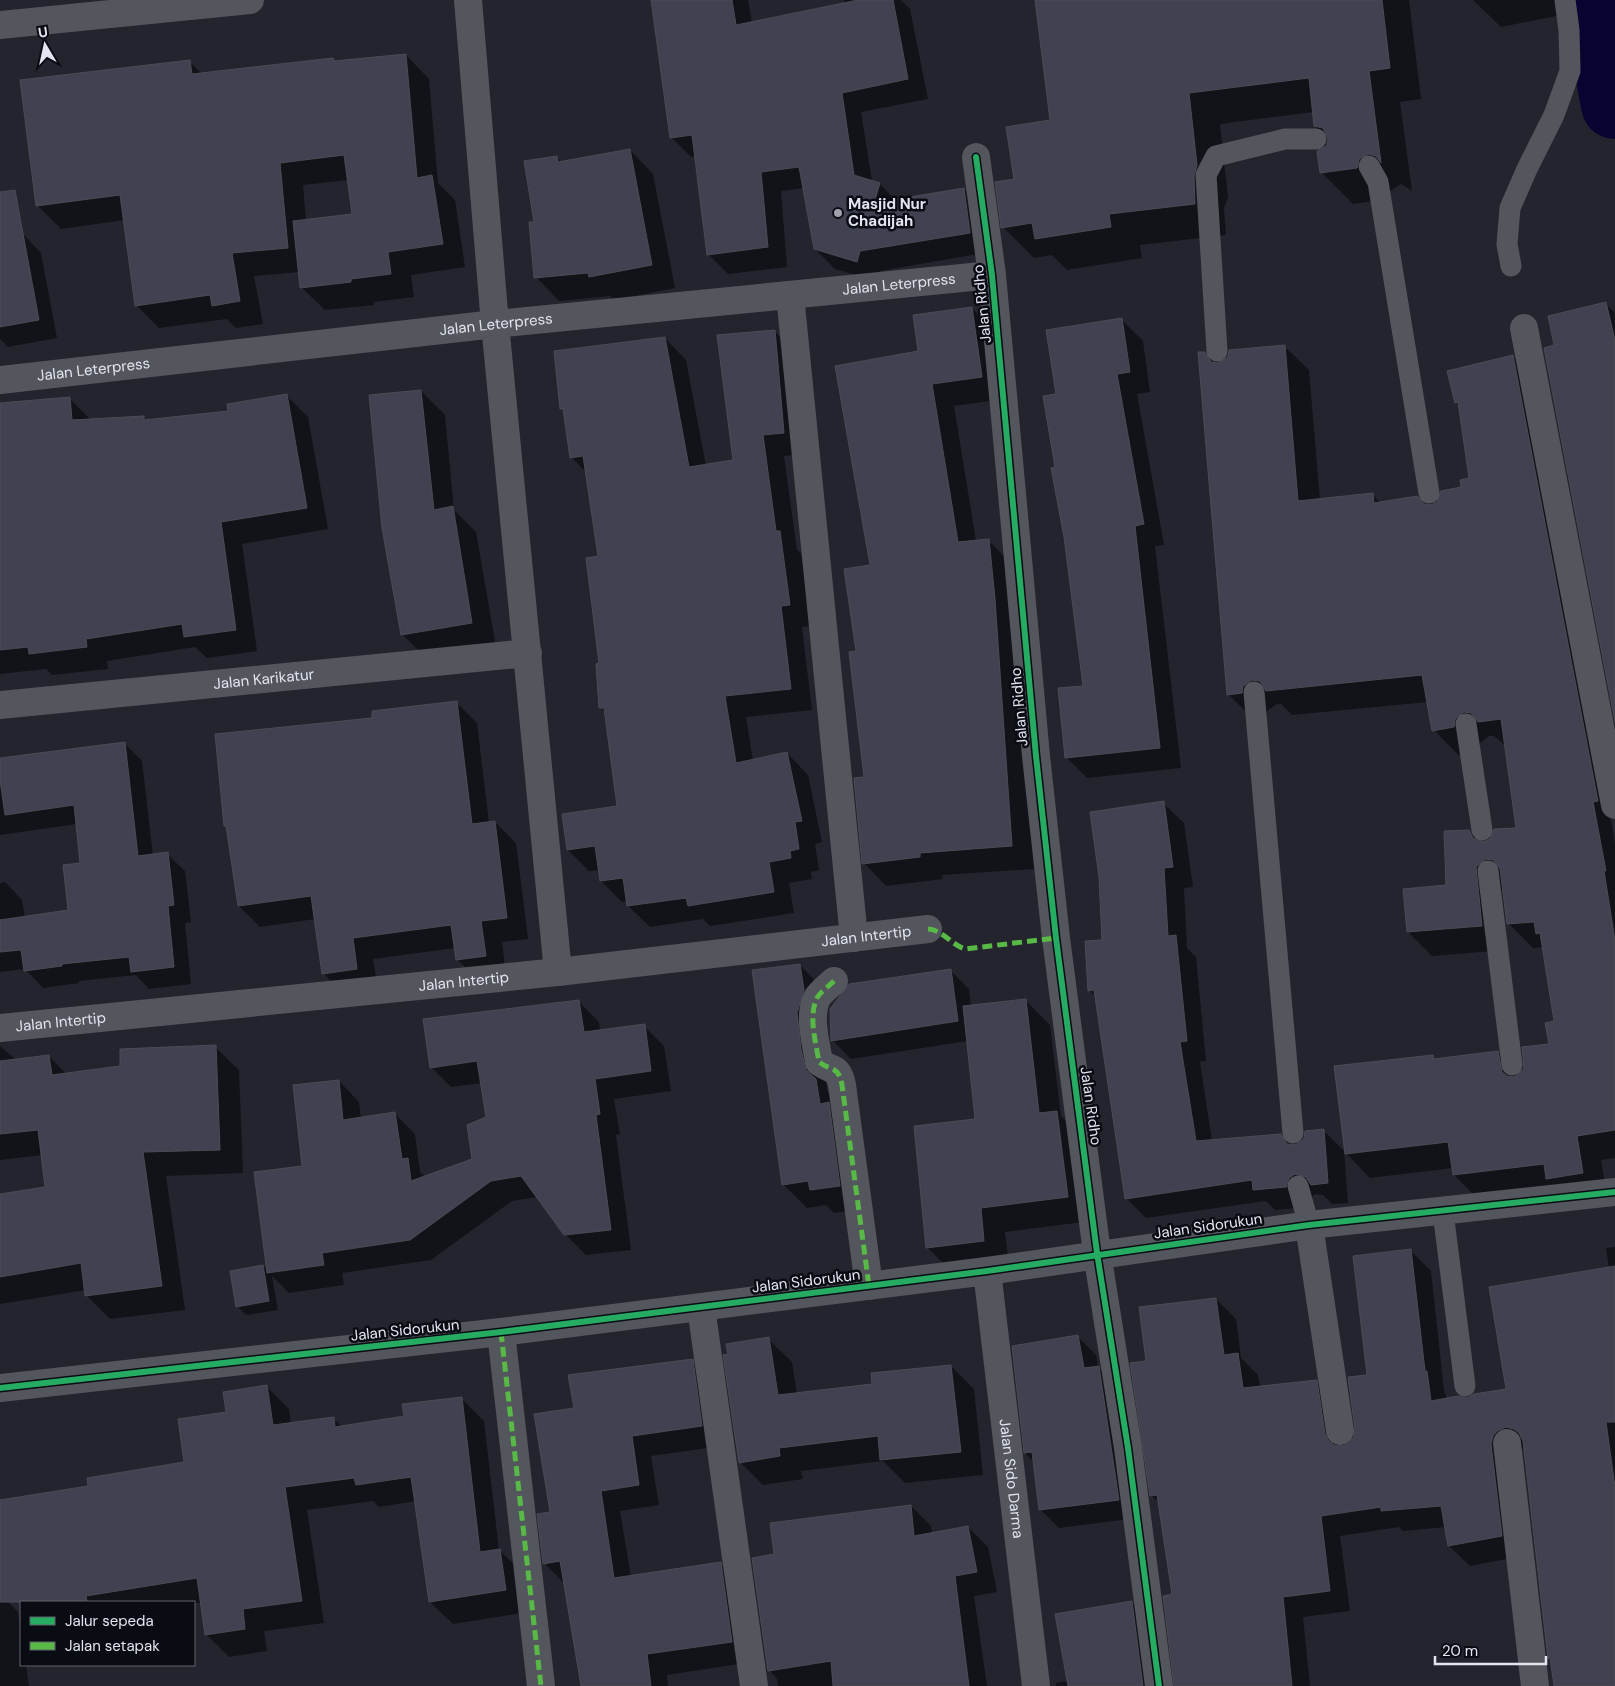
<svg xmlns="http://www.w3.org/2000/svg" width="1615" height="1686" viewBox="0 0 1615 1686" font-family="'DM Sans',sans-serif">
	<rect width="100%" height="100%" fill="#23242e"/>
	<path fill="#0007" fill-rule="evenodd" d="M 652,0 L 748,0 L 752,23 L 845,4 L 844,0 L 901,0 L 910,9 L 928,99 L 861,112 L 872,181 L 880,184 L 896,201 L 964,189 L 984,209 L 990,252 L 880,271 L 877,281 L 835,269 L 815,249 L 805,188 L 781,191 L 787,267 L 728,274 L 708,254 L 696,156 L 691,157 L 671,137 Z
		M 1036,0 L 1409,0 L 1421,99 L 1400,102 L 1412,191 L 1401,184 L 1390,191 L 1388,199 L 1353,204 L 1321,172 L 1329,140 L 1315,126 L 1314,112 L 1220,124 L 1228,197 L 1224,208 L 1226,235 L 1140,245 L 1142,258 L 1067,270 L 1052,255 L 1034,258 L 1003,227 L 1015,180 L 1051,121 Z
		M 1473,0 L 1584,0 L 1586,10 L 1501,27 Z
		M 406,55 L 429,79 L 438,183 L 455,200 L 465,267 L 411,275 L 414,297 L 374,302 L 374,305 L 325,310 L 301,287 L 300,272 L 254,276 L 263,324 L 236,328 L 227,319 L 159,328 L 136,305 L 125,220 L 61,229 L 38,206 L 190,62 L 202,74 L 333,59 L 335,62 ZM 349,180 L 354,215 L 306,220 L 303,185 Z
		M 630,150 L 653,174 L 675,288 L 614,300 L 610,296 L 559,301 L 536,277 L 535,223 L 557,157 L 562,163 Z
		M 23,234 L 41,253 L 57,338 L 8,347 L 0,339 L 0,238 Z
		M 1606,304 L 1615,313 L 1615,715 L 1556,346 Z
		M 972,308 L 994,331 L 1004,399 L 954,406 L 976,541 L 988,540 L 1011,563 L 1018,623 L 1034,869 L 942,875 L 943,879 L 886,886 L 864,863 L 866,778 L 858,652 L 871,566 L 920,352 Z
		M 1122,320 L 1143,341 L 1150,392 L 1137,394 L 1164,545 L 1155,546 L 1181,768 L 1087,778 L 1066,757 L 1084,687 L 1057,468 L 1057,395 Z
		M 774,331 L 796,352 L 804,454 L 784,456 L 797,550 L 801,553 L 811,626 L 802,627 L 812,710 L 746,717 L 753,761 L 787,753 L 808,775 L 822,842 L 815,844 L 819,870 L 811,872 L 812,879 L 789,883 L 794,913 L 710,926 L 703,919 L 650,927 L 628,906 L 628,901 L 622,902 L 601,881 L 600,870 L 589,871 L 568,850 L 563,815 L 618,808 L 606,713 L 600,707 L 599,557 L 587,473 L 571,457 L 565,413 L 561,409 L 665,338 L 686,360 L 706,466 L 735,461 Z
		M 1284,346 L 1309,370 L 1320,500 L 1372,494 L 1381,503 L 1431,507 L 1463,488 L 1470,479 L 1460,406 L 1456,402 L 1513,356 L 1537,381 L 1615,843 L 1615,1158 L 1601,1160 L 1607,1197 L 1478,1199 L 1454,1175 L 1453,1168 L 1370,1178 L 1344,1151 L 1348,1203 L 1332,1204 L 1323,1195 L 1316,1194 L 1309,1198 L 1306,1207 L 1275,1210 L 1266,1201 L 1146,1218 L 1126,1198 L 1097,998 L 1090,991 L 1103,941 L 1163,803 L 1184,823 L 1193,887 L 1184,888 L 1187,948 L 1196,957 L 1206,1061 L 1200,1062 L 1212,1141 L 1280,1135 L 1291,1146 L 1295,1147 L 1323,1130 L 1346,1153 L 1433,1057 L 1436,1060 L 1497,1052 L 1521,1076 L 1550,1045 L 1556,1022 L 1544,947 L 1533,948 L 1508,923 L 1504,888 L 1500,891 L 1506,950 L 1432,956 L 1408,932 L 1447,886 L 1469,832 L 1483,844 L 1518,829 L 1506,746 L 1494,736 L 1489,736 L 1479,744 L 1478,751 L 1458,755 L 1434,730 L 1428,702 L 1292,715 L 1281,704 L 1277,704 L 1267,711 L 1266,718 L 1253,719 L 1228,694 L 1204,353 L 1215,364 Z
		M 421,391 L 445,415 L 454,510 L 476,532 L 496,647 L 426,658 L 402,634 Z
		M 286,395 L 308,417 L 328,529 L 242,544 L 257,651 L 207,658 L 195,647 L 107,661 L 108,669 L 52,675 L 46,669 L 0,674 L 0,462 L 69,398 L 91,420 L 143,417 L 147,421 L 230,412 Z
		M 456,702 L 477,723 L 489,823 L 495,822 L 516,843 L 528,939 L 502,942 L 506,976 L 478,980 L 457,959 L 455,948 L 373,959 L 378,989 L 344,994 L 323,973 L 315,919 L 260,927 L 239,906 L 228,829 L 225,826 L 374,719 Z
		M 125,744 L 142,761 L 153,856 L 167,854 L 185,871 L 191,922 L 185,923 L 191,984 L 149,989 L 136,975 L 79,981 L 79,983 L 43,988 L 25,969 L 0,972 L 0,883 L 5,882 L 22,900 L 25,918 L 70,911 L 81,864 L 77,824 L 0,835 L 0,759 Z
		M 800,965 L 823,989 L 824,1074 L 828,1093 L 839,1104 L 863,1209 L 834,1213 L 826,1205 L 807,1208 L 783,1184 Z
		M 950,970 L 969,989 L 971,1007 L 1025,1000 L 1050,1025 L 1061,1116 L 1082,1137 L 1092,1221 L 1005,1232 L 1009,1266 L 952,1272 L 927,1247 L 977,1120 L 968,1041 L 851,1059 L 832,1040 L 830,1014 L 832,1006 L 846,993 Z
		M 579,1002 L 599,1022 L 600,1031 L 644,1026 L 664,1046 L 671,1091 L 614,1099 L 620,1134 L 616,1135 L 631,1250 L 586,1255 L 565,1234 L 537,1197 L 512,1201 L 431,1260 L 342,1273 L 344,1285 L 289,1293 L 272,1276 L 278,1310 L 246,1315 L 237,1306 L 263,1266 L 269,1272 L 303,1167 L 339,1081 L 359,1102 L 361,1119 L 395,1114 L 415,1134 L 420,1172 L 425,1177 L 473,1160 L 487,1118 L 482,1083 L 451,1087 L 431,1067 Z
		M 0,1046 L 16,1060 L 49,1056 L 66,1074 L 121,1067 L 215,1047 L 239,1070 L 243,1173 L 166,1176 L 185,1310 L 110,1319 L 87,1296 L 86,1290 L 0,1304 L 0,1195 L 46,1188 L 42,1155 L 0,1160 Z
		M 1615,1247 L 1615,1686 L 1555,1686 L 1552,1661 L 1549,1658 L 1525,1448 L 1518,1451 L 1522,1556 L 1470,1566 L 1449,1546 L 1446,1527 L 1403,1531 L 1399,1527 L 1340,1536 L 1350,1611 L 1303,1617 L 1310,1686 L 1176,1686 L 1173,1595 L 1160,1504 L 1151,1495 L 1147,1362 L 1216,1299 L 1236,1319 L 1241,1358 L 1258,1375 L 1260,1387 L 1316,1381 L 1336,1402 L 1343,1447 L 1351,1444 L 1356,1438 L 1368,1376 L 1411,1251 L 1431,1271 L 1444,1391 L 1447,1399 L 1467,1400 L 1507,1390 L 1609,1268 L 1606,1248 Z
		M 1078,1337 L 1096,1355 L 1098,1367 L 1117,1386 L 1137,1518 L 1059,1528 L 1040,1509 L 1034,1462 L 1025,1453 Z
		M 768,1339 L 792,1362 L 797,1394 L 874,1385 L 951,1366 L 974,1389 L 983,1475 L 905,1483 L 883,1461 L 801,1471 L 803,1479 L 763,1485 L 740,1462 Z
		M 692,1361 L 712,1381 L 722,1446 L 651,1456 L 659,1505 L 620,1511 L 631,1577 L 720,1564 L 741,1584 L 752,1662 L 667,1675 L 668,1686 L 582,1686 L 565,1584 L 544,1563 L 551,1513 L 575,1409 Z
		M 266,1386 L 289,1409 L 291,1424 L 334,1419 L 342,1427 L 405,1417 L 462,1399 L 484,1421 L 499,1550 L 522,1572 L 528,1612 L 453,1624 L 430,1602 L 416,1501 L 379,1507 L 373,1501 L 307,1510 L 324,1623 L 264,1631 L 267,1651 L 229,1657 L 206,1634 L 202,1603 L 27,1602 L 10,1499 L 90,1487 L 185,1464 L 227,1413 Z
		M 911,1506 L 931,1526 L 932,1534 L 968,1527 L 988,1547 L 997,1592 L 974,1596 L 987,1686 L 778,1686 L 777,1679 L 769,1670 L 775,1555 Z
		M 0,1594 L 18,1612 L 21,1634 L 21,1665 L 26,1665 L 29,1686 L 0,1686 Z
		M 1132,1602 L 1152,1622 L 1160,1686 L 1056,1686 L 1056,1683 L 1068,1681 Z"/>
	<g fill="none" stroke-linecap="round" stroke-linejoin="round">
		<path stroke="#090332" stroke-width="68" d="M 1596,0 L 1615,105"/>
	</g>
	<path fill="#404252" stroke="#4a4c54" d="M 651,0 L 732,0 L 736,25 L 858,0 L 893,0 L 908,79 L 842,93 L 854,175 L 880,183 L 874,203 L 964,188 L 970,233 L 860,251 L 857,262 L 814,249 L 799,167 L 761,172 L 768,247 L 707,255 L 692,135 L 670,138 Z
		M 1035,0 L 1382,0 L 1390,68 L 1369,71 L 1381,163 L 1376,156 L 1369,154 L 1359,159 L 1357,168 L 1320,173 L 1317,151 L 1327,146 L 1328,139 L 1323,128 L 1314,126 L 1309,78 L 1189,93 L 1197,165 L 1194,176 L 1195,204 L 1109,214 L 1111,227 L 1035,239 L 1032,223 L 1001,228 L 995,182 L 1014,179 L 1006,127 L 1050,120 Z
		M 406,54 L 417,178 L 432,175 L 443,244 L 388,252 L 391,274 L 351,279 L 351,282 L 300,288 L 293,221 L 352,214 L 344,155 L 280,163 L 288,248 L 232,253 L 240,301 L 212,306 L 210,295 L 135,306 L 120,195 L 36,206 L 20,80 L 190,60 L 192,74 L 333,58 L 334,61 Z
		M 630,149 L 652,265 L 589,277 L 588,273 L 534,278 L 529,222 L 534,222 L 524,161 L 557,156 L 558,162 Z
		M 15,190 L 39,320 L 0,327 L 0,192 Z
		M 1606,302 L 1615,340 L 1615,722 L 1544,348 L 1554,345 L 1548,316 Z
		M 972,307 L 982,377 L 932,384 L 958,542 L 989,539 L 995,599 L 1012,846 L 920,853 L 920,857 L 862,864 L 854,778 L 864,777 L 849,652 L 856,651 L 844,569 L 870,565 L 835,366 L 918,351 L 913,315 Z
		M 1122,318 L 1130,372 L 1117,374 L 1144,524 L 1135,526 L 1160,748 L 1065,758 L 1058,688 L 1083,686 L 1064,537 L 1051,468 L 1055,467 L 1043,396 L 1056,394 L 1046,330 Z
		M 775,330 L 784,433 L 763,435 L 776,531 L 780,531 L 790,605 L 781,606 L 791,689 L 725,696 L 736,763 L 787,752 L 802,821 L 795,822 L 799,849 L 790,851 L 791,858 L 769,862 L 774,892 L 688,906 L 686,898 L 627,906 L 623,878 L 600,881 L 595,846 L 567,850 L 562,814 L 617,806 L 604,708 L 599,708 L 596,664 L 599,663 L 586,558 L 598,556 L 583,456 L 570,458 L 563,409 L 560,409 L 554,351 L 665,337 L 689,467 L 733,460 L 717,335 Z
		M 1285,345 L 1298,501 L 1373,493 L 1374,503 L 1417,496 L 1424,504 L 1431,505 L 1437,502 L 1441,491 L 1461,487 L 1460,480 L 1469,478 L 1458,402 L 1455,403 L 1447,371 L 1513,355 L 1598,801 L 1593,802 L 1606,871 L 1604,871 L 1615,940 L 1615,1130 L 1577,1136 L 1583,1173 L 1546,1179 L 1544,1164 L 1453,1175 L 1448,1142 L 1345,1154 L 1334,1066 L 1433,1055 L 1434,1059 L 1498,1051 L 1502,1072 L 1507,1076 L 1514,1077 L 1524,1069 L 1522,1047 L 1549,1044 L 1545,1023 L 1554,1021 L 1540,933 L 1536,934 L 1534,922 L 1507,924 L 1500,869 L 1493,860 L 1486,859 L 1476,867 L 1482,926 L 1407,932 L 1403,889 L 1446,885 L 1444,831 L 1469,830 L 1473,838 L 1483,842 L 1490,839 L 1494,829 L 1516,828 L 1501,719 L 1478,722 L 1471,713 L 1464,712 L 1455,719 L 1454,727 L 1432,731 L 1422,675 L 1266,691 L 1260,681 L 1252,680 L 1243,686 L 1242,693 L 1227,695 L 1198,352 L 1205,352 L 1211,362 L 1218,363 L 1228,357 L 1229,350 Z
		M 421,390 L 434,510 L 453,506 L 472,623 L 401,635 L 382,528 L 369,395 Z
		M 287,394 L 307,508 L 221,522 L 236,630 L 184,637 L 182,624 L 86,639 L 87,647 L 29,654 L 28,647 L 0,650 L 0,403 L 70,397 L 72,420 L 144,416 L 144,420 L 228,411 L 227,404 Z
		M 457,701 L 472,824 L 495,821 L 507,918 L 481,921 L 486,956 L 456,960 L 451,925 L 353,938 L 357,969 L 322,974 L 311,896 L 238,906 L 226,826 L 224,826 L 215,734 L 372,718 L 372,711 Z
		M 125,742 L 138,856 L 168,852 L 174,905 L 168,906 L 174,967 L 131,972 L 129,957 L 62,964 L 62,966 L 24,971 L 21,950 L 0,952 L 0,920 L 68,910 L 63,865 L 80,863 L 74,805 L 5,815 L 0,780 L 0,758 Z
		M 1164,801 L 1173,867 L 1164,868 L 1168,936 L 1176,935 L 1187,1041 L 1180,1042 L 1196,1141 L 1281,1134 L 1287,1144 L 1295,1145 L 1304,1139 L 1305,1131 L 1324,1129 L 1328,1183 L 1311,1185 L 1306,1177 L 1295,1174 L 1289,1178 L 1286,1187 L 1253,1190 L 1252,1180 L 1125,1199 L 1094,990 L 1088,991 L 1085,941 L 1102,940 L 1099,877 L 1090,812 Z
		M 800,964 L 804,990 L 797,1013 L 801,1049 L 806,1070 L 816,1079 L 820,1104 L 829,1102 L 840,1186 L 810,1190 L 808,1181 L 782,1185 L 752,970 Z
		M 951,969 L 958,1021 L 831,1041 L 830,1009 L 849,984 Z
		M 1026,999 L 1039,1113 L 1057,1111 L 1068,1197 L 981,1208 L 984,1241 L 926,1248 L 914,1126 L 975,1119 L 963,1006 Z
		M 579,1000 L 584,1032 L 645,1024 L 651,1071 L 595,1079 L 600,1114 L 596,1115 L 611,1230 L 564,1235 L 521,1176 L 491,1181 L 410,1240 L 322,1253 L 324,1265 L 267,1273 L 254,1172 L 302,1166 L 293,1085 L 339,1080 L 343,1120 L 395,1112 L 402,1159 L 408,1158 L 411,1181 L 472,1159 L 467,1125 L 486,1117 L 477,1061 L 430,1068 L 423,1019 Z
		M 216,1045 L 220,1150 L 143,1152 L 162,1286 L 85,1296 L 81,1263 L 0,1277 L 0,1194 L 45,1187 L 38,1130 L 0,1134 L 0,1061 L 49,1055 L 52,1075 L 120,1066 L 120,1049 Z
		M 1411,1249 L 1425,1371 L 1427,1371 L 1431,1401 L 1458,1396 L 1467,1398 L 1474,1394 L 1506,1389 L 1489,1287 L 1615,1266 L 1615,1422 L 1606,1422 L 1615,1487 L 1615,1686 L 1554,1686 L 1550,1658 L 1548,1659 L 1523,1441 L 1519,1433 L 1514,1429 L 1506,1427 L 1497,1431 L 1493,1436 L 1491,1444 L 1502,1536 L 1448,1546 L 1441,1506 L 1381,1511 L 1381,1507 L 1321,1516 L 1330,1591 L 1283,1597 L 1292,1686 L 1174,1686 L 1163,1596 L 1172,1594 L 1157,1495 L 1150,1496 L 1130,1363 L 1146,1361 L 1139,1307 L 1216,1298 L 1224,1355 L 1238,1353 L 1243,1388 L 1317,1380 L 1325,1434 L 1328,1440 L 1334,1445 L 1343,1446 L 1349,1443 L 1354,1437 L 1355,1429 L 1348,1377 L 1367,1375 L 1353,1256 Z
		M 263,1265 L 269,1301 L 236,1307 L 230,1271 Z
		M 1078,1335 L 1084,1368 L 1099,1366 L 1119,1500 L 1039,1510 L 1032,1452 L 1024,1453 L 1012,1346 Z
		M 769,1337 L 778,1395 L 872,1384 L 871,1373 L 951,1365 L 961,1452 L 880,1460 L 878,1436 L 779,1448 L 780,1456 L 739,1463 L 723,1355 L 728,1354 L 726,1344 Z
		M 693,1359 L 702,1426 L 632,1436 L 639,1485 L 601,1491 L 614,1578 L 721,1562 L 732,1642 L 647,1654 L 651,1686 L 581,1686 L 560,1561 L 543,1564 L 537,1514 L 550,1512 L 534,1414 L 574,1408 L 568,1375 Z
		M 267,1385 L 273,1425 L 334,1417 L 335,1427 L 404,1416 L 402,1404 L 462,1397 L 480,1552 L 500,1549 L 506,1590 L 429,1602 L 411,1477 L 356,1485 L 354,1478 L 285,1487 L 302,1601 L 243,1609 L 245,1629 L 205,1635 L 197,1578 L 86,1596 L 87,1602 L 0,1602 L 0,1500 L 88,1486 L 87,1478 L 184,1462 L 178,1419 L 226,1412 L 223,1392 Z
		M 911,1505 L 914,1536 L 968,1526 L 977,1572 L 955,1576 L 969,1686 L 833,1686 L 831,1661 L 768,1671 L 752,1558 L 774,1554 L 770,1523 Z
		M 1132,1601 L 1143,1686 L 1068,1686 L 1055,1614 Z"/>
	<g fill="none" stroke-linecap="round" stroke-linejoin="round">
		<path stroke="#54565d" stroke-width="21" d="M 1369,166 L 1378,182 L 1429,493
			M 1511,266 L 1507,244 L 1510,208 L 1527,169 L 1554,115 L 1570,71 L 1569,30 L 1565,0
			M 1217,351 L 1206,175 L 1216,156 L 1285,139 L 1316,139
			M 1254,692 L 1293,1133
			M 1466,724 L 1482,830
			M 1488,871 L 1512,1065
			M 1298,1186 L 1309,1225
			M 1443,1212 L 1465,1386"/>
		<g stroke="#54565d" stroke-width="28">
			<path d="M 468,0 L 495,324 L 558,972"/>
			<path d="M 0,25 L 250,0"/>
			<path d="M 976,157 L 992,275 L 1036,756 L 1056,938 L 1097,1253 L 1128,1448 L 1159,1686"/>
			<path d="M 790,295 L 854,938"/>
			<path d="M 1524,328 L 1615,805"/>
			<path id="s1" d="M 0,380 L 495,324 L 992,275"/>
			<path id="s2" d="M 0,705 L 528,653"/>
			<path d="M 834,981 C 829,986 820,992 817,998 C 808,1016 816,1043 819,1062 C 832,1072 838,1065 842,1085 L 869,1286"/>
			<path id="s3" d="M 0,1028 L 558,972 L 928,929"/>
			<path d="M 1309,1225 L 1340,1431"/>
			<path id="s4" d="M 987,1271 L 1036,1686"/>
			<path d="M 701,1307 L 754,1686"/>
			<path d="M 501,1332 L 541,1686"/>
			<path d="M 1507,1443 L 1535,1686"/>
		</g>
		<path stroke="#54565d" stroke-width="28" d="M 0,1388 L 501,1332 L 987,1271 L 1309,1225 L 1615,1192"/>
		<path stroke="#58b947" stroke-width="5" stroke-dasharray="10 5" stroke-linecap="butt" d="M 928,929 C 941,929 952,945 965,949 L 1056,938
			M 834,981 C 829,986 820,992 817,998 C 808,1016 816,1043 819,1062 C 832,1072 838,1065 842,1085 L 869,1286
			M 501,1332 L 541,1686"/>
		<defs>
			<path id="cycleway" d="M 976,157 L 992,275 L 1036,756 L 1056,938 L 1097,1253 L 1128,1448 L 1159,1686
				M 0,1388 L 501,1332 L 987,1271 L 1309,1225 L 1615,1192"/>
		</defs>
		<use href="#cycleway" stroke="#0a0c13" stroke-width="9"/>
		<use href="#cycleway" stroke="#26ab63" stroke-width="6"/>
	</g>
	<circle fill="#9fa1ad" stroke="#0a0c13" stroke-width="2" cx="838" cy="213" r="5"/>
	<g text-anchor="middle" dominant-baseline="central" stroke-width="5" stroke-linejoin="round" paint-order="stroke">
		<g font-size="15" font-weight="bold" fill="#e2e5f1" stroke="#0a0c13" text-anchor="start">
			<text x="848" y="204">Masjid Nur<tspan x="848" dy="17">Chadijah</tspan></text>
		</g>
		<g font-size="15" fill="#e2e5f1" stroke="#0a0c13">
			<text stroke="none"><textPath href="#s1" startOffset="904">Jalan Leterpress</textPath></text>
			<text transform="translate(982 304) rotate(-96)">Jalan Ridho</text>
			<text stroke="none"><textPath href="#s1" startOffset="499">Jalan Leterpress</textPath></text>
			<text stroke="none"><textPath href="#s1" startOffset="94">Jalan Leterpress</textPath></text>
			<text stroke="none"><textPath href="#s2" startOffset="265">Jalan Karikatur</textPath></text>
			<text transform="translate(1019 707) rotate(-95)">Jalan Ridho</text>
			<text stroke="none"><textPath href="#s3" startOffset="871">Jalan Intertip</textPath></text>
			<text stroke="none"><textPath href="#s3" startOffset="466">Jalan Intertip</textPath></text>
			<text stroke="none"><textPath href="#s3" startOffset="61">Jalan Intertip</textPath></text>
			<text transform="translate(1091 1106) rotate(82)">Jalan Ridho</text>
			<text transform="translate(1208 1226) rotate(-8)">Jalan Sidorukun</text>
			<text transform="translate(806 1281) rotate(-7)">Jalan Sidorukun</text>
			<text transform="translate(405 1330) rotate(-6)">Jalan Sidorukun</text>
			<text stroke="none"><textPath href="#s4" startOffset="209">Jalan Sido Darma</textPath></text>
		</g>
	</g>
	<rect x="20" y="1601" width="175" height="65" fill="#0a0c13" stroke="#60636c"/>
	<rect x="30" y="1617" width="25" height="8" fill="#26ab63" stroke="#60636c"/>
	<text x="65" y="1626" font-size="15" fill="#e2e5f1">Jalur sepeda</text>
	<rect x="30" y="1642" width="25" height="8" fill="#58b947" stroke="#60636c"/>
	<text x="65" y="1651" font-size="15" fill="#e2e5f1">Jalan setapak</text>
	<g transform="translate(45 45) rotate(351)" stroke="#0a0c13" stroke-width="4" paint-order="stroke">
	<path d="M0-4L9 19L0 12L-9 19Z" fill="#e2e5f1"/>
	<text y="-8" font-size="14" font-weight="bold" text-anchor="middle" fill="#e2e5f1">U</text>
	</g>
	<path d="M1435 1656v8h111v-8" fill="none" stroke="#e2e5f1" stroke-width="2.5"/>
	<text x="1442" y="1656" font-size="15" fill="#e2e5f1" stroke="#0a0c13" stroke-width="4" paint-order="stroke">20 m</text>
</svg>
